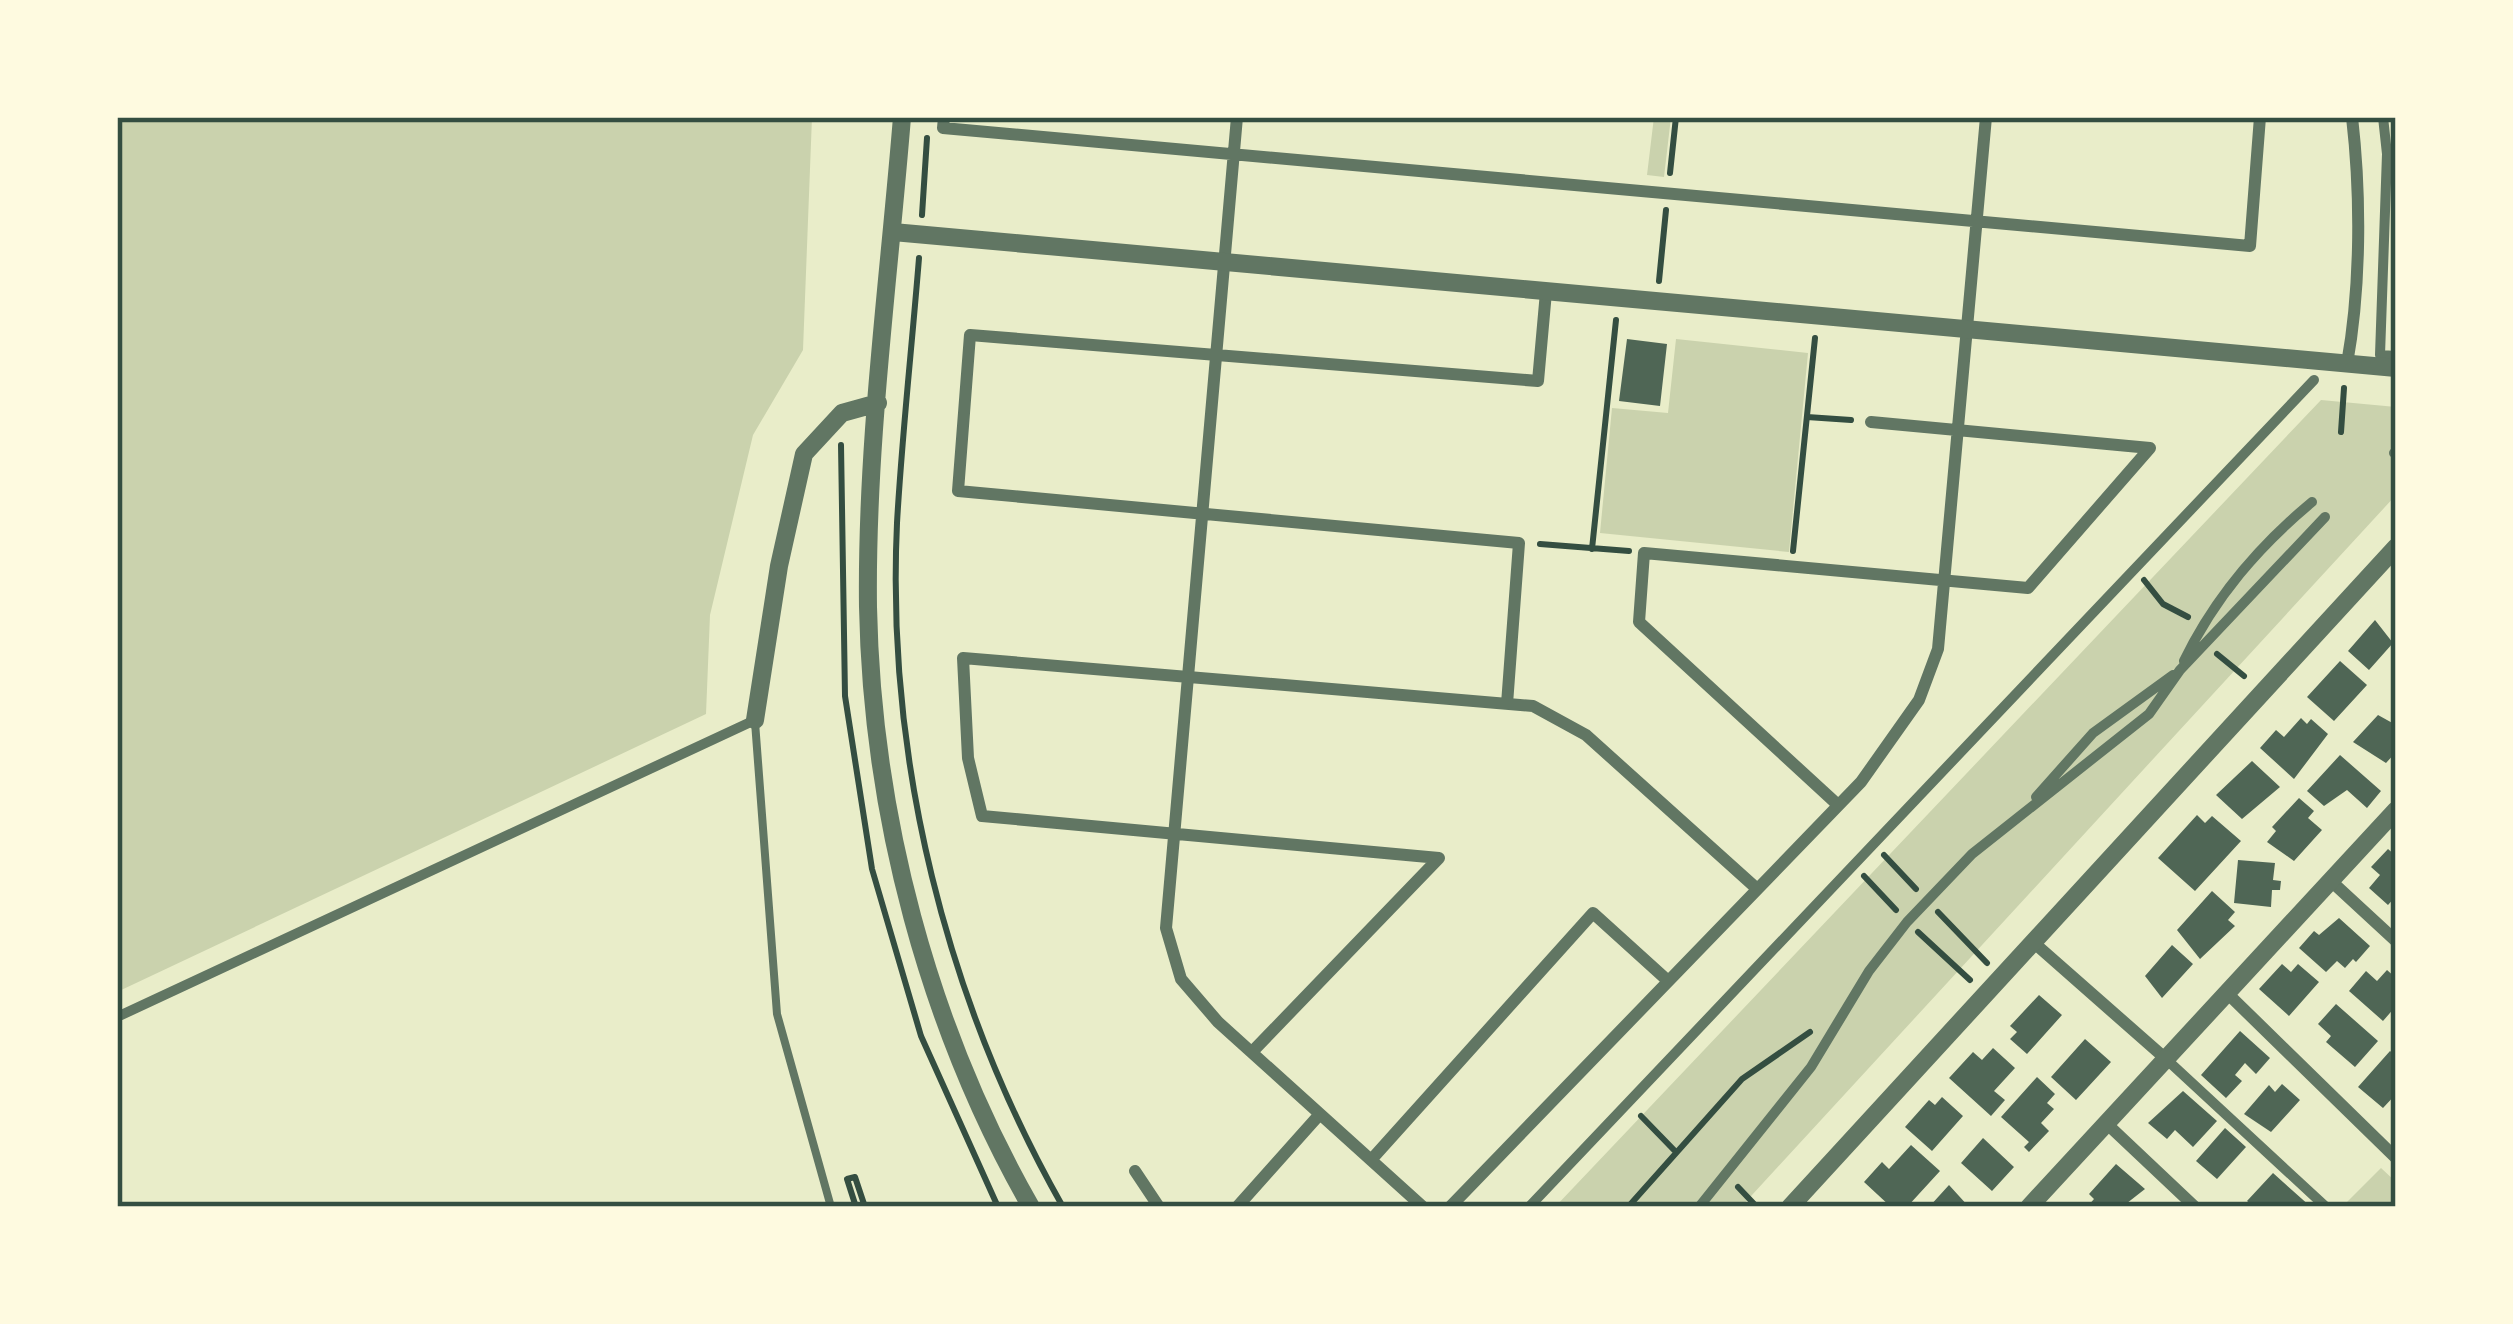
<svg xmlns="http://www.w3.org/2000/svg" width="2513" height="1324" viewBox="0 0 2513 1324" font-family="'Archivo Narrow',sans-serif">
	<rect width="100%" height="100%" fill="#e9edc9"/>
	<path fill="#cad2ad" d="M 117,117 L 812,117 L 803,350 L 753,435 L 710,615 L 706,714 L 117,992 Z
		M 1654,117 L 1671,117 L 1664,177 L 1647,175 Z
		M 1676,339 L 1808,353 L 1789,552 L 1600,533 L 1612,408 L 1668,413 Z
		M 2321,400 L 2396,407 L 2396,495 L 1741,1207 L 1555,1207 Z
		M 2381,1168 L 2396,1182 L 2396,1207 L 2342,1207 Z"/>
	<path fill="#4f6655" d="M 1627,339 L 1667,344 L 1660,406 L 1619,401 Z
		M 2375,620 L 2393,643 L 2369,670 L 2348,651 Z
		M 2340,661 L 2367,685 L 2334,721 L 2307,697 Z
		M 2378,715 L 2396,725 L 2396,752 L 2386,763 L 2353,742 Z
		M 2301,718 L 2307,724 L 2311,719 L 2328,734 L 2294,779 L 2260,748 L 2276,730 L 2284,737 Z
		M 2340,755 L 2381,791 L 2367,808 L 2347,790 L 2324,806 L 2307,791 Z
		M 2252,761 L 2280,787 L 2242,819 L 2216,795 Z
		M 2299,798 L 2314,811 L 2308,818 L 2322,830 L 2294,861 L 2267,842 L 2276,831 L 2272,827 Z
		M 2197,815 L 2205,823 L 2212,816 L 2241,841 L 2195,891 L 2158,858 Z
		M 2388,849 L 2396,856 L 2396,896 L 2388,905 L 2369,888 L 2380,875 L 2371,867 Z
		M 2238,860 L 2275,863 L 2273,880 L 2281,881 L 2280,890 L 2272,890 L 2271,907 L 2234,903 Z
		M 2212,891 L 2235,912 L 2228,920 L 2235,926 L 2200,959 L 2177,930 Z
		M 2339,918 L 2370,946 L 2356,962 L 2353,959 L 2345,968 L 2337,961 L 2326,972 L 2299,948 L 2314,931 L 2319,935 Z
		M 2172,945 L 2193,964 L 2162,998 L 2145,976 Z
		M 2282,964 L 2291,972 L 2298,964 L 2319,982 L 2289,1016 L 2259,989 Z
		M 2387,970 L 2396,978 L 2396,1006 L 2383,1021 L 2349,991 L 2366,971 L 2377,981 Z
		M 2039,995 L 2062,1015 L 2027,1054 L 2010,1039 L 2017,1032 L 2010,1026 Z
		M 2336,1004 L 2378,1041 L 2355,1067 L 2326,1042 L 2331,1036 L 2318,1024 Z
		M 2240,1031 L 2270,1058 L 2256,1074 L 2245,1063 L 2235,1075 L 2242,1081 L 2226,1098 L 2201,1075 Z
		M 2085,1039 L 2111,1062 L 2076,1100 L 2051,1077 Z
		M 1993,1048 L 2015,1068 L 1994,1091 L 2005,1100 L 1991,1116 L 1949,1078 L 1973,1052 L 1982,1060 Z
		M 2390,1051 L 2396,1056 L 2396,1094 L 2383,1108 L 2358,1087 Z
		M 2037,1077 L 2055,1094 L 2047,1103 L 2054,1109 L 2041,1123 L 2049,1131 L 2029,1152 L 2024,1147 L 2029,1142 L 2001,1117 Z
		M 2282,1084 L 2300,1100 L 2271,1132 L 2244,1114 L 2269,1085 L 2275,1092 Z
		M 2183,1091 L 2217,1121 L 2193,1147 L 2175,1130 L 2167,1139 L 2148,1123 Z
		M 1942,1097 L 1963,1116 L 1932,1151 L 1905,1127 L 1929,1100 L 1935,1105 Z
		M 2225,1128 L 2246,1147 L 2217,1179 L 2196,1161 Z
		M 1983,1138 L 2014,1167 L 1992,1191 L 1961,1163 Z
		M 1911,1145 L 1940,1171 L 1907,1207 L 1891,1207 L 1864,1182 L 1882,1162 L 1889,1169 Z
		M 2116,1164 L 2145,1189 L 2122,1207 L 2087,1207 L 2094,1199 L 2089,1194 Z
		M 2273,1173 L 2311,1207 L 2254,1207 L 2247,1201 Z
		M 1949,1185 L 1969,1207 L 1929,1207 Z"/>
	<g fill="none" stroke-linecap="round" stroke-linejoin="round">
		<path stroke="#344e41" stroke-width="6" d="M 1670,173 L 1676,117
			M 922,215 L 927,138
			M 919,258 C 912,346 902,434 897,523 C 886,760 946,1001 1063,1207
			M 1659,281 L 1666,210
			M 1807,417 L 1851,420
			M 2341,432 L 2344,388
			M 841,445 L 845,696 L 872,869 L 921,1036 L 998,1207
			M 1540,544 L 1629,551
			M 1592,549 L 1616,320
			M 1793,551 L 1815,338
			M 2144,580 L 2163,604 L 2188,617
			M 2217,654 L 2244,676
			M 1884,855 L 1916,889
			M 1864,876 L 1896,910
			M 1938,912 L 1987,963
			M 1918,932 L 1970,980
			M 1641,1116 L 1674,1150
			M 1738,1187 L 1757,1207
			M 856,1207 L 847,1179 L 855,1177 L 865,1207
			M 1628,1207 L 1742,1079 L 1810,1032"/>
		<path stroke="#617663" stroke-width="8" d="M 755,722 L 777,1014 L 831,1207"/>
		<path stroke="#617663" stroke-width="10" d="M 2383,117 L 2387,154 L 2380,355 L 2396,356
			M 2394,453 L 2396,451
			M 2184,661 C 2215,597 2258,547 2312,502
			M 2036,797 L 2093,733 L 2173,675
			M 117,1017 L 755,720
			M 2166,1059 L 2326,1207
			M 1529,1207 L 2314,380
			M 1699,1207 L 1811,1067 L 1869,971 L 1907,922 L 1972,854 L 2149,714 L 2180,670 L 2325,517"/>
		<path stroke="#617663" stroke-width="12" d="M 944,117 L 943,128 L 2250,246 L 2260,117
			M 1237,117 L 1166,928 L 1181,979 L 1218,1022 L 1423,1207
			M 2347,364 C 2361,286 2361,195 2352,117
			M 1871,422 L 2150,448
			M 1507,704 L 1519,543 L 958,491 L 970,335 L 1538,381 L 1546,292
			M 1838,805 L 1639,622 L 1644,553 L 2028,588 L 2150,448
			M 1439,858 L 982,816 L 968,758 L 963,658 L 1533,706 L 1586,735 L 1755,887
			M 2331,881 L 2396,941
			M 2033,942 L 2166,1059
			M 2227,993 L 2396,1158
			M 1252,1052 L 1439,858
			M 2106,1123 L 2195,1207
			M 1371,1160 L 1593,913 L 1667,980
			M 1135,1171 L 1159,1207
			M 1237,1207 L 1320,1114
			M 1450,1207 L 1861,782 L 1919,700 L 1938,649 L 1986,117"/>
		<path stroke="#617663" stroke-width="18" d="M 902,117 C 889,279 866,444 868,607 C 872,814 928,1027 1031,1207
			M 893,232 L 2396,368
			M 755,720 L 779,566 L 804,454 L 842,413 L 878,403
			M 1790,1207 L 2396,547
			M 2029,1207 L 2396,810"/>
	</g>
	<rect width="2513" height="1324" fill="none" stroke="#fefae0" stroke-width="240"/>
	<rect x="120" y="120" width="2273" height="1084" fill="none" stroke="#344e41" stroke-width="4.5"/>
</svg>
